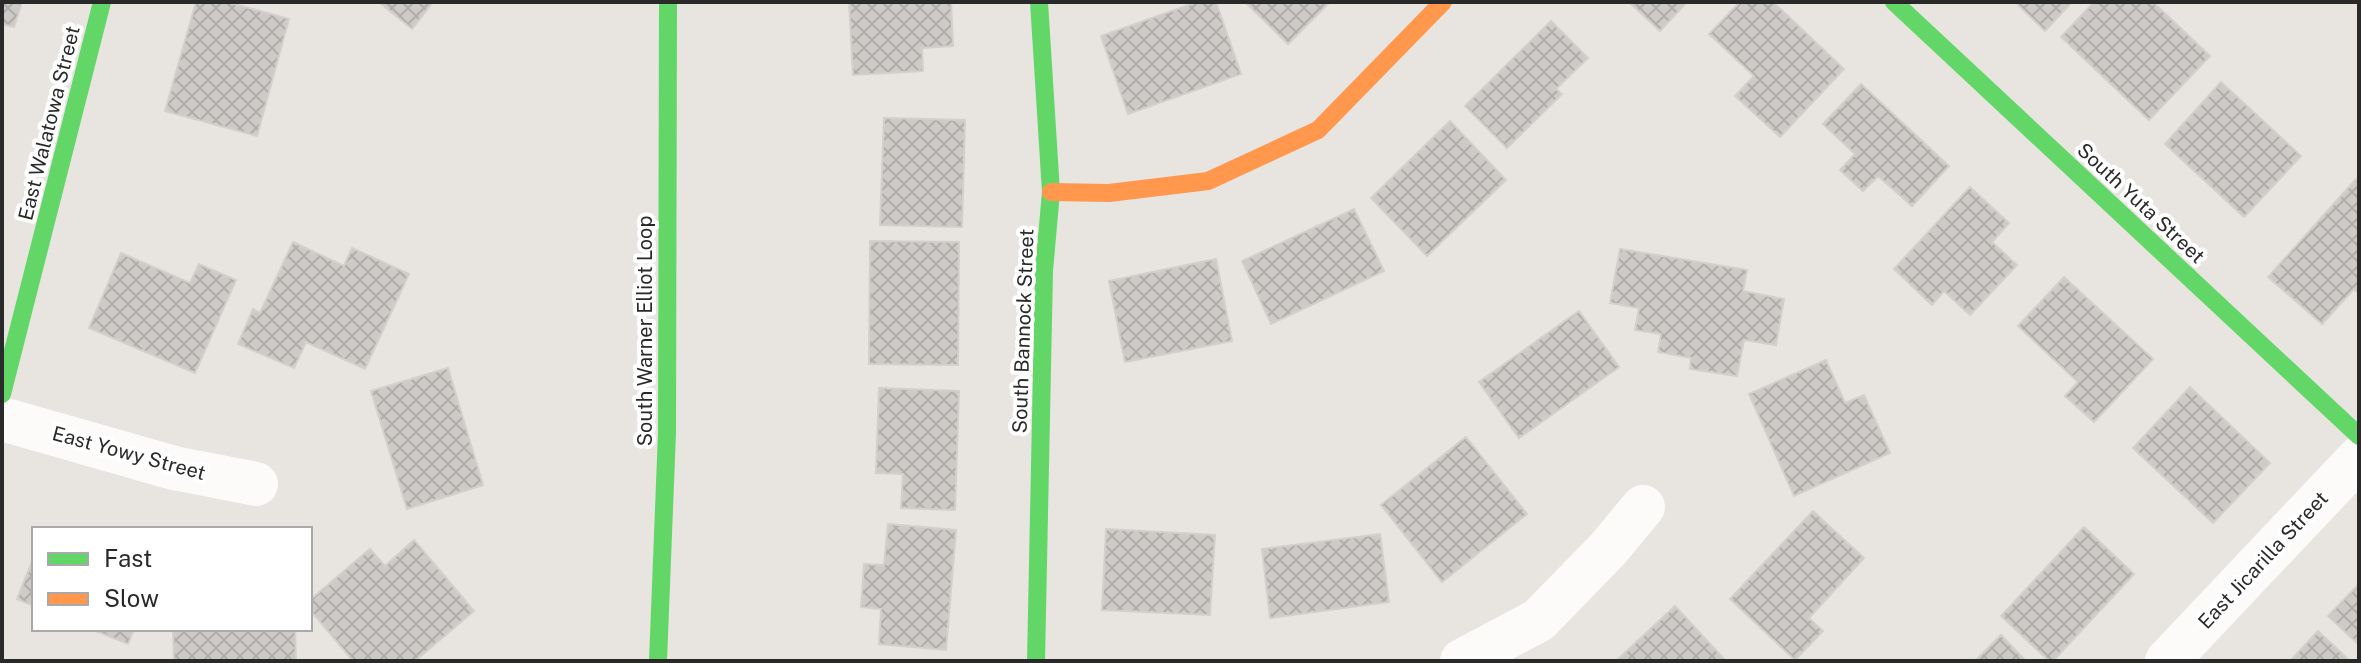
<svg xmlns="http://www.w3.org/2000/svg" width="2361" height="663" viewBox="0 0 2361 663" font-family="'Public Sans',sans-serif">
	<defs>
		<pattern id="building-cross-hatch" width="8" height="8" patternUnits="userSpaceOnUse" patternTransform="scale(2)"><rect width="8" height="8" fill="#cdcac7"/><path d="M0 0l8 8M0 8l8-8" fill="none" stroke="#b0aeab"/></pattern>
	</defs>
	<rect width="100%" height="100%" fill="#e8e4e0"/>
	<path fill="url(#building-cross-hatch)" stroke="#d3d0cc" stroke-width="2" d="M 2,2 L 22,2 L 14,27 L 2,24 Z
		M 196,2 L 227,2 L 289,19 L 257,136 L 165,111 Z
		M 379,2 L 433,2 L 412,29 Z
		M 849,2 L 951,2 L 953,46 L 922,48 L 923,71 L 853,75 Z
		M 1197,2 L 1216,2 L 1241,74 L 1128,114 L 1101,36 Z
		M 1245,2 L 1330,2 L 1288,44 Z
		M 1629,2 L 1687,2 L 1660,31 Z
		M 1740,2 L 1773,2 L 1844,69 L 1780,137 L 1735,96 L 1754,76 L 1709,34 Z
		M 2015,2 L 2072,2 L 2045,31 Z
		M 2094,2 L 2153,2 L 2210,56 L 2149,120 L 2061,37 Z
		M 1551,21 L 1588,58 L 1556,89 L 1562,94 L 1507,148 L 1465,106 Z
		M 2221,82 L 2301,156 L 2244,217 L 2165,144 Z
		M 1861,84 L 1949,166 L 1912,206 L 1878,176 L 1863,191 L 1840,170 L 1855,154 L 1823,124 Z
		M 884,118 L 965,120 L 962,227 L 880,225 Z
		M 1450,121 L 1506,180 L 1427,256 L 1371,198 Z
		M 2356,179 L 2359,182 L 2359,294 L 2354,289 L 2322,324 L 2268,277 Z
		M 1970,187 L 2009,223 L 1992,242 L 2017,265 L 1970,315 L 1944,291 L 1932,305 L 1894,269 Z
		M 1354,209 L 1384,271 L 1271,324 L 1242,261 Z
		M 870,241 L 959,242 L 958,365 L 869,364 Z
		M 293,242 L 344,266 L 352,248 L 409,274 L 365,369 L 306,342 L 294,368 L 238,344 L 253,309 L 260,313 Z
		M 1620,249 L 1747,270 L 1743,291 L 1784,299 L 1776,345 L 1744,340 L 1737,376 L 1690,369 L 1691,358 L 1658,352 L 1661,334 L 1635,330 L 1639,308 L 1610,303 Z
		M 121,253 L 190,283 L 199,264 L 236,280 L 195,373 L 89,328 Z
		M 1216,259 L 1232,341 L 1125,362 L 1109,281 Z
		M 2064,277 L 2153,359 L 2094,422 L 2065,396 L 2078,382 L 2018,326 Z
		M 1579,311 L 1619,367 L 1519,438 L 1479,382 Z
		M 1826,360 L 1845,403 L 1864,395 L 1890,453 L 1794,496 L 1749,394 Z
		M 448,368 L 483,485 L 407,509 L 371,391 Z
		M 2190,387 L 2270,463 L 2213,523 L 2133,448 Z
		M 879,388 L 959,391 L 955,510 L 901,508 L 903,474 L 876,473 Z
		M 1466,437 L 1527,514 L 1442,582 L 1381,505 Z
		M 1813,511 L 1864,558 L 1809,618 L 1823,631 L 1795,660 L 1730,599 Z
		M 888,524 L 956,530 L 946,650 L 879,644 L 881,609 L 861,607 L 864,564 L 884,565 Z
		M 2084,527 L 2134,574 L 2053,661 L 2049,661 L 2001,616 Z
		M 1106,529 L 1215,535 L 1210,615 L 1102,610 Z
		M 1380,534 L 1389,602 L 1270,618 L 1262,549 Z
		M 414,540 L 474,611 L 415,661 L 353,661 L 310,610 L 310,600 L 370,549 L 385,566 Z
		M 34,557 L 34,606 L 17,599 Z
		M 2359,584 L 2359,645 L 2328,616 Z
		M 1675,606 L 1726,661 L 1616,661 Z
		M 91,629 L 134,629 L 128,644 Z
		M 173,629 L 295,629 L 296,661 L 174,661 Z
		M 2318,631 L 2350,661 L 2290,661 Z
		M 2001,635 L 2026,661 L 1975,661 Z"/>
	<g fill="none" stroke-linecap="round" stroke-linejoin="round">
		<path stroke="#fcfbfa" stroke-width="44" d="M 2,419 L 174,468 L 256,484
			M 1462,661 L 1539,620 L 1608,549 L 1643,507
			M 2167,661 L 2359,458"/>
		<path stroke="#63d668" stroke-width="18" d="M 1894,2 L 2359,436
			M 2,394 L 102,2
			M 658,661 L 667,433 L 668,2
			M 1036,661 L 1044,271 L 1051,192 L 1039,2"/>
		<path stroke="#ff974d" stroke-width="18" d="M 1051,192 L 1109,193 L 1208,181 L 1318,130 L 1443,2"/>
	</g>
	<g text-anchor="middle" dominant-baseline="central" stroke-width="8" stroke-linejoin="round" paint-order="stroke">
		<g font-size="20" fill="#292929" stroke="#fff">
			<text transform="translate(49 123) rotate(-76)">East Walatowa Street</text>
			<text transform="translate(2141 203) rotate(43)">South Yuta Street</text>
			<text transform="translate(645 331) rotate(-90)">South Warner Elliot Loop</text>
			<text transform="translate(1023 331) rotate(-88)">South Bannock Street</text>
			<text transform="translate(129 453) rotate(15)">East Yowy Street</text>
			<text transform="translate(2263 560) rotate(-47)">East Jicarilla Street</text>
		</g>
	</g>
	<rect width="2361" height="663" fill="none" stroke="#292929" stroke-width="8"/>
	<rect x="32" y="527" width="280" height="104" fill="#ffffff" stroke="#a9a9a9" stroke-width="2"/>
	<rect x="48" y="553" width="40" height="12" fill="#63d668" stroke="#a9a9a9" stroke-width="2"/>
	<text x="104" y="567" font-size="24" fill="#292929">Fast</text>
	<rect x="48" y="593" width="40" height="12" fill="#ff974d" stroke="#a9a9a9" stroke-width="2"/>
	<text x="104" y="607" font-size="24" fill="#292929">Slow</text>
</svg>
